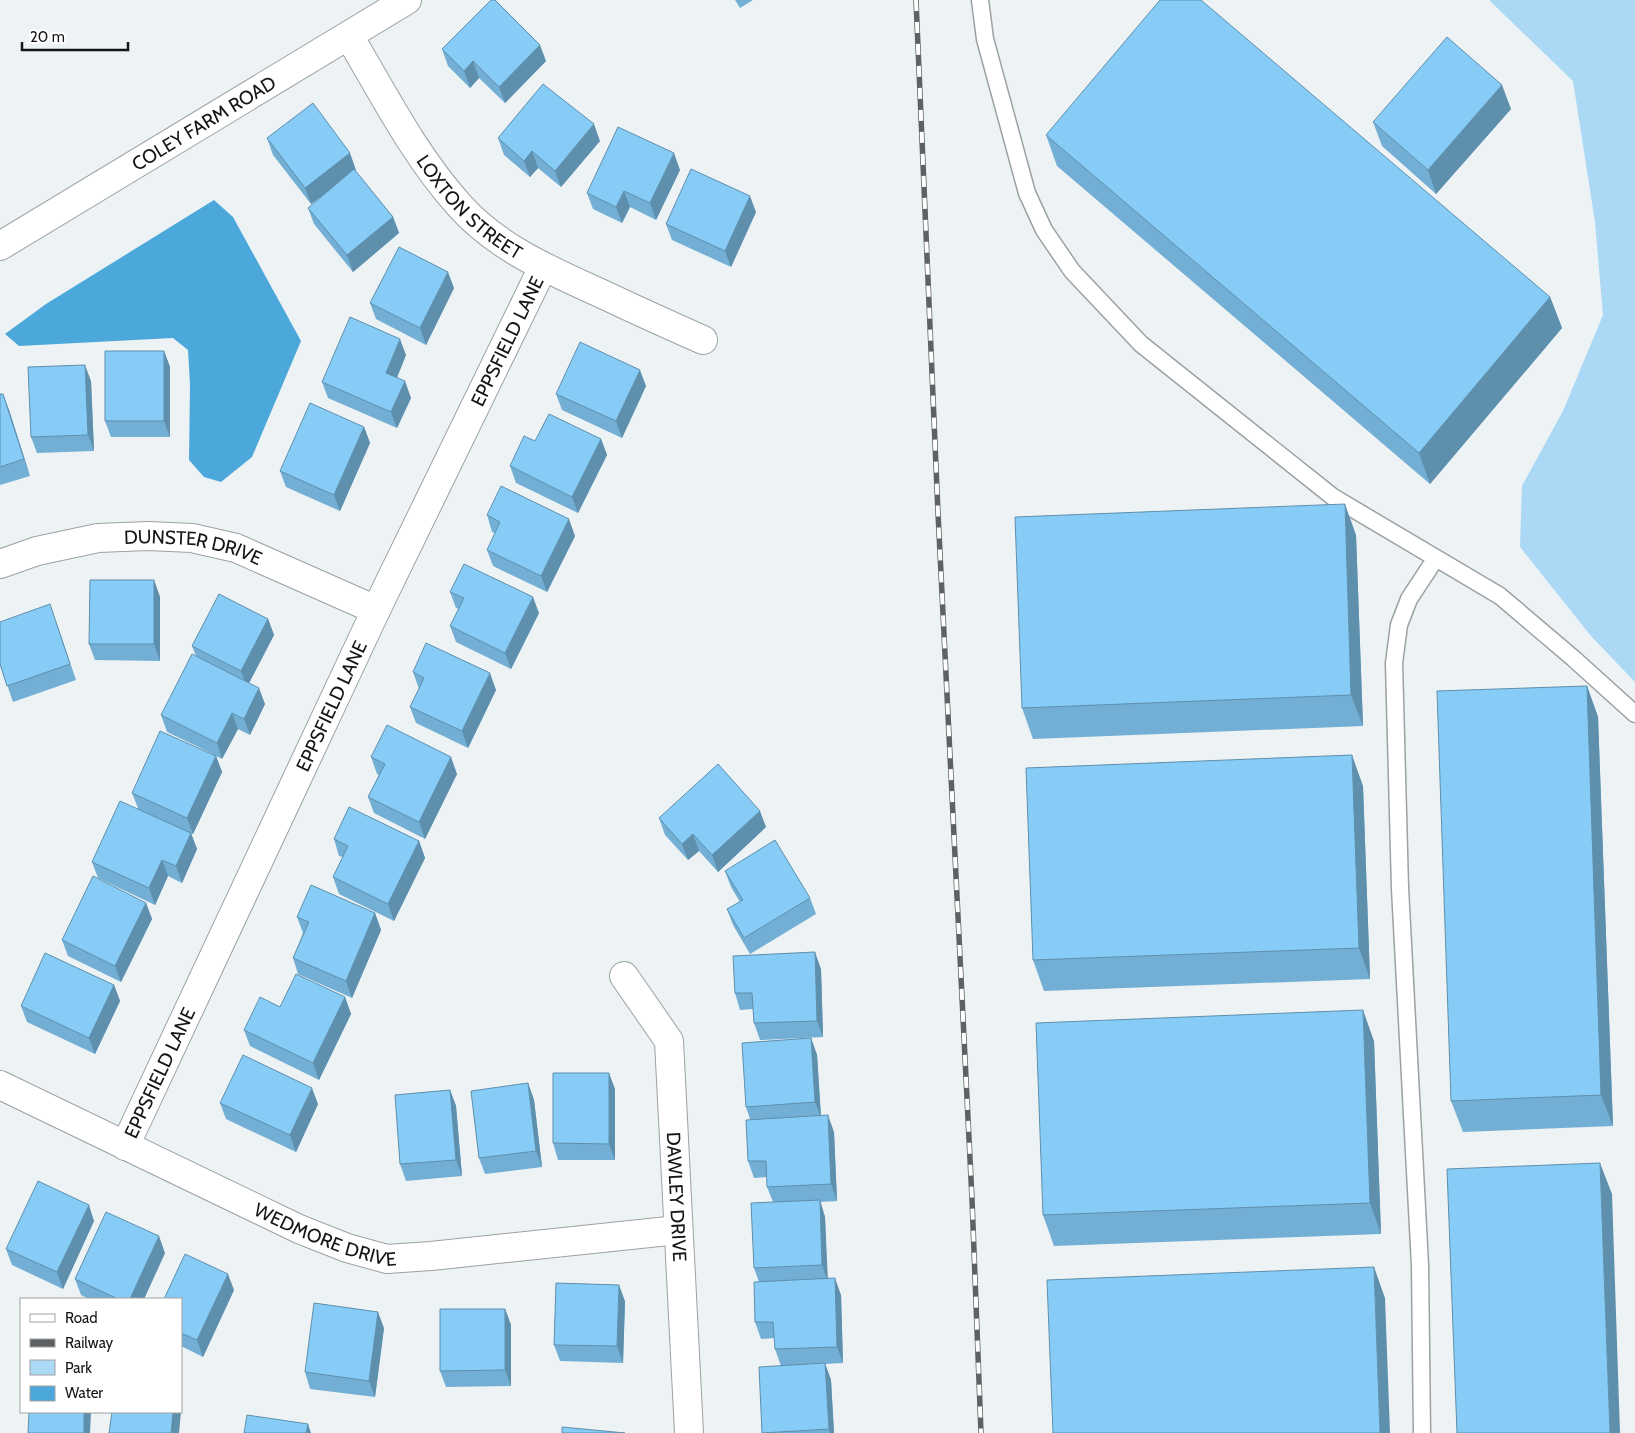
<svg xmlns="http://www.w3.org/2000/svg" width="1635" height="1433" viewBox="0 0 1635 1433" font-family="Cabin,sans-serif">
	<rect width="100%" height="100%" fill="#edf2f5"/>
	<path fill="#abd8f4" d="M 1489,0 L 1635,0 L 1635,682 L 1591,636 L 1520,547 L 1522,486 L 1563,411 L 1603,315 L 1595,222 L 1573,81 Z"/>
	<path fill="#4ca8db" d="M 214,200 L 233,217 L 301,341 L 252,457 L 221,482 L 204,477 L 189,460 L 190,384 L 188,350 L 173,338 L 19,346 L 5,334 L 46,304 Z"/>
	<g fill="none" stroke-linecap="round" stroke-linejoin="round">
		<defs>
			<path id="service" d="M 980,0 L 985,39 L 1027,193 L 1044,230 L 1072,271 L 1141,344 L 1333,497 L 1500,596 L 1573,658 L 1635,714
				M 1422,1433 L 1420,1265 L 1400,888 L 1394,663 L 1399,625 L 1409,599 L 1436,558"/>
			<g id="minor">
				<path id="s1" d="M 349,36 C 383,93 414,155 459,205 C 496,247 549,270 600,293 C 634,309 669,325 703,340"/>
				<path id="s2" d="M 0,246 L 407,0"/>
				<path id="s3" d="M 0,564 L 37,551 L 98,538 L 148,536 L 192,538 L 236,548 L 376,610"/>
				<path id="s4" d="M 624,976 L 669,1041 L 689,1433"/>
				<path id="s5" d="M 0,1085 L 299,1229 L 347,1248 L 387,1259 L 431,1256 L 678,1230"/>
				<path id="s6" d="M 125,1146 L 376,610 L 543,267"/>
			</g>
		</defs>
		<use href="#service" stroke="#9ca1a4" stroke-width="19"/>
		<use href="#minor" stroke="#9ca1a4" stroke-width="30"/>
		<use href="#service" stroke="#fff" stroke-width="16"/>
		<use href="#minor" stroke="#fff" stroke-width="28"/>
		<defs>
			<path id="rail" d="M 916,0 L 938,513 L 972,1199 L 981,1433"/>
		</defs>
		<use href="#rail" stroke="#5e6163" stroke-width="5.5"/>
		<use href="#rail" stroke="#fff" stroke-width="4" stroke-dasharray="11" stroke-linecap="butt"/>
	</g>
	<path fill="#73afd4" d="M 735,0 L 753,0 L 740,8 Z
		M 442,49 L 546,61 L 505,103 L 479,78 L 470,88 L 448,66 Z
		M 1511,109 L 1436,194 L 1382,146 L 1373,122 Z
		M 1046,135 L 1550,297 L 1562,328 L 1430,484 L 1057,166 Z
		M 267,138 L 356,170 L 355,170 L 393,217 L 399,233 L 353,272 L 314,224 L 308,208 L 332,188 L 311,204 L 273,155 Z
		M 498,138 L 600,141 L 561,187 L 538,168 L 530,177 L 504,155 Z
		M 680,170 L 656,220 L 630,207 L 622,223 L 593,209 L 587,193 Z
		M 756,212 L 731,267 L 672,240 L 666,224 Z
		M 454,288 L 426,345 L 376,319 L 370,303 Z
		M 164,351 L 170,367 L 170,437 L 111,437 L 105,421 Z
		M 406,355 L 397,378 L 411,398 L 397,428 L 328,398 L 322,382 Z
		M 91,381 L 94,451 L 37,453 L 31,437 Z
		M 646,386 L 622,438 L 562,410 L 556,394 Z
		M 0,394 L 9,410 L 30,476 L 0,485 Z
		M 364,427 L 370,443 L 340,511 L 286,487 L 280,471 Z
		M 601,439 L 607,455 L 578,513 L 516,483 L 510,466 L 535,441 Z
		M 487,515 L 575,536 L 547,592 L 493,566 L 487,550 L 495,533 L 492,532 Z
		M 1356,535 L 1363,726 L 1033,739 L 1022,708 Z
		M 154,580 L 160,597 L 160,661 L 95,660 L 89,644 Z
		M 450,592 L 539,613 L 511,669 L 456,642 L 450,626 L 459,609 L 456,608 Z
		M 268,619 L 274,635 L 249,683 L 265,704 L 250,735 L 238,729 L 222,759 L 216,756 L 222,772 L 193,834 L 191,834 L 197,849 L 182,883 L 168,876 L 155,905 L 98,878 L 92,862 L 138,808 L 132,793 L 213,754 L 167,732 L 161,715 L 196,656 L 192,646 Z
		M 56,621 L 76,680 L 13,702 L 0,664 Z
		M 413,672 L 496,690 L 468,748 L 416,723 L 410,707 L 419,689 Z
		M 1587,686 L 1598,717 L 1613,1126 L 1463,1132 L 1451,1101 Z
		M 371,757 L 457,774 L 425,839 L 374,813 L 368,797 L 379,775 L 377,774 Z
		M 1363,786 L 1370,979 L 1044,991 L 1033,960 Z
		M 659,818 L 766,827 L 718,872 L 699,851 L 688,860 L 665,835 Z
		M 334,839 L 419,841 L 425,858 L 394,921 L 339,894 L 333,877 L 343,857 L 339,856 Z
		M 725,871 L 810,898 L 816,914 L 750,954 L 733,925 L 727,909 L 740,902 L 731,887 Z
		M 146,903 L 152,919 L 121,982 L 68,956 L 62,940 Z
		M 375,913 L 381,930 L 352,998 L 298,974 L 293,958 L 303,933 L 297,917 Z
		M 821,969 L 823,1037 L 760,1040 L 754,1023 L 753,1009 L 740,1010 L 735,993 Z
		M 114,985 L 120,1001 L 95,1054 L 27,1022 L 21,1006 Z
		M 345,997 L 351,1014 L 319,1080 L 250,1046 L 244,1030 L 280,1007 Z
		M 811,1038 L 817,1055 L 821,1116 L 834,1132 L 837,1201 L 820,1202 L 825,1217 L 827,1279 L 841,1295 L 843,1363 L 825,1364 L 831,1380 L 834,1433 L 762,1433 L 781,1366 L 775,1349 L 774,1338 L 761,1339 L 755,1322 L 759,1282 L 754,1268 L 773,1202 L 767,1187 L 767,1177 L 754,1178 L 748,1161 L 750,1119 L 746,1107 Z
		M 1374,1041 L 1381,1234 L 1054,1246 L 1043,1215 Z
		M 528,1083 L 534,1100 L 542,1167 L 485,1174 L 479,1158 Z
		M 615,1089 L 615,1160 L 558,1160 L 553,1143 Z
		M 450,1090 L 456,1106 L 462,1176 L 406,1181 L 400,1164 Z
		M 220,1103 L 318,1104 L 296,1152 L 226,1119 Z
		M 94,1221 L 63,1289 L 12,1265 L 6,1249 Z
		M 165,1253 L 144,1299 L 89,1299 L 81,1295 L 75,1279 Z
		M 234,1290 L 203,1357 L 181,1346 L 181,1299 Z
		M 625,1301 L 623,1363 L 560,1361 L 554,1345 Z
		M 505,1309 L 511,1325 L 511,1386 L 446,1387 L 440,1371 Z
		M 384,1328 L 375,1397 L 310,1389 L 305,1372 Z"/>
	<path fill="#5e8fac" d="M 540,45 L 546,61 L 505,103 L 499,87 Z
		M 473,61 L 479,78 L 470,88 L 464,71 Z
		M 1502,85 L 1511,109 L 1436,194 L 1428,170 Z
		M 594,124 L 600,141 L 561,187 L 555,171 Z
		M 532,151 L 538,168 L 530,177 L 524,161 Z
		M 350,153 L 356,170 L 311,204 L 305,188 Z
		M 674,153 L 680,170 L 656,220 L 650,203 Z
		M 624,191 L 630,207 L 622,223 L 616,207 Z
		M 750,196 L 756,212 L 731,267 L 725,251 Z
		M 393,217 L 399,233 L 353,272 L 347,255 Z
		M 448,272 L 454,288 L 426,345 L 420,328 Z
		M 1550,297 L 1562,328 L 1430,484 L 1419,453 Z
		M 400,339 L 406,355 L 392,389 L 386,373 Z
		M 164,351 L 170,367 L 170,437 L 164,421 Z
		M 85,365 L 91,381 L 94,451 L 88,435 Z
		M 640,370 L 646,386 L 622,438 L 616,421 Z
		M 405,381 L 411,398 L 397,428 L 391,412 Z
		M 3,394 L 9,410 L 30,476 L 24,459 Z
		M 364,427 L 370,443 L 340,511 L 334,495 Z
		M 601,439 L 607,455 L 578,513 L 572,497 Z
		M 1345,504 L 1356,535 L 1363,726 L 1351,695 Z
		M 569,519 L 575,536 L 547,592 L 541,576 Z
		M 154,580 L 160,597 L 160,661 L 154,644 Z
		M 533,597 L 539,613 L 511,669 L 505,653 Z
		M 268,619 L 274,635 L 247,687 L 241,671 Z
		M 490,673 L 496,690 L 468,748 L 462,731 Z
		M 1587,686 L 1598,717 L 1613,1126 L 1601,1095 Z
		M 259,688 L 265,704 L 250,735 L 244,719 Z
		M 232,713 L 238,729 L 222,759 L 217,743 Z
		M 1352,755 L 1363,786 L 1370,979 L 1359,948 Z
		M 216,756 L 222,772 L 193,834 L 187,818 Z
		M 451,757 L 457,774 L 425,839 L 419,822 Z
		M 760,811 L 766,827 L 718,872 L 712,855 Z
		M 191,833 L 197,849 L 182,883 L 176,866 Z
		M 693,834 L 699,851 L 688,860 L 682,844 Z
		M 419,841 L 425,858 L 394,921 L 388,904 Z
		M 162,860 L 168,876 L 155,905 L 149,888 Z
		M 146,903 L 152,919 L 121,982 L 115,966 Z
		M 375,913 L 381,930 L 352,998 L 346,981 Z
		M 815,952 L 821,969 L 823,1037 L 817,1021 Z
		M 114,985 L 120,1001 L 95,1054 L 89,1038 Z
		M 345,997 L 351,1014 L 319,1080 L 313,1063 Z
		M 1363,1010 L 1374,1041 L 1381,1234 L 1370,1203 Z
		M 811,1038 L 817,1055 L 821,1118 L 815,1102 Z
		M 609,1073 L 615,1089 L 615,1160 L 609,1144 Z
		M 528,1083 L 534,1100 L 542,1167 L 536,1151 Z
		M 312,1088 L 318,1104 L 296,1152 L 290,1135 Z
		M 450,1090 L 456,1106 L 462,1176 L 456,1160 Z
		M 828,1115 L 834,1132 L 837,1201 L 831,1184 Z
		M 1600,1163 L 1612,1194 L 1620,1433 L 1610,1433 Z
		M 820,1200 L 825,1217 L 828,1282 L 822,1265 Z
		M 89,1205 L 94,1221 L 63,1289 L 57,1272 Z
		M 159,1236 L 165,1253 L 144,1299 L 130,1299 Z
		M 1374,1267 L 1385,1298 L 1390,1433 L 1380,1433 Z
		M 228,1274 L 234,1290 L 203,1357 L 197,1340 Z
		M 835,1278 L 841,1295 L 843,1363 L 837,1347 Z
		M 619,1285 L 625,1301 L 623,1363 L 617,1346 Z
		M 505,1309 L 511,1325 L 511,1386 L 505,1370 Z
		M 378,1312 L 384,1328 L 375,1397 L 369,1381 Z
		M 825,1363 L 831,1380 L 834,1433 L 830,1433 L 829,1429 Z
		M 84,1412 L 91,1412 L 90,1433 L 84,1433 Z
		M 173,1412 L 181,1412 L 179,1433 L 171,1433 Z
		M 308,1424 L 311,1433 L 306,1433 Z"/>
	<path fill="#86ccf6" stroke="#5e8fac" d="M 491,0 L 495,0 L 540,45 L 499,87 L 473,61 L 464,71 L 442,49 Z
		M 1160,0 L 1201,0 L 1550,297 L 1419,453 L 1046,135 Z
		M 1447,37 L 1502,85 L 1428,170 L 1373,122 Z
		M 543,84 L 594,124 L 555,171 L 532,151 L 524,161 L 498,138 Z
		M 313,103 L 350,153 L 305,188 L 267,138 Z
		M 618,127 L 674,153 L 650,203 L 624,191 L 616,207 L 587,193 Z
		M 354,169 L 393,217 L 347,255 L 308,208 Z
		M 691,169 L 750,196 L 725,251 L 666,224 Z
		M 399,247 L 448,272 L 420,328 L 370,303 Z
		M 350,317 L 400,339 L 386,373 L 405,381 L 391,412 L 322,382 Z
		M 580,342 L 640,370 L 616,421 L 556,394 Z
		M 105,351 L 164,351 L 164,421 L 105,421 Z
		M 85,365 L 88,435 L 31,437 L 28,367 Z
		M 0,394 L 3,394 L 24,459 L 0,467 Z
		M 310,403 L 364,427 L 334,495 L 280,471 Z
		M 549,414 L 601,439 L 572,497 L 510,466 L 524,436 L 535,441 Z
		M 501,486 L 569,519 L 541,576 L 487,550 L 500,522 L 487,515 Z
		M 1345,504 L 1351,695 L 1022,708 L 1015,517 Z
		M 464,564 L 533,597 L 505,653 L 450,626 L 464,598 L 450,592 Z
		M 90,580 L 154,580 L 154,644 L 89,644 Z
		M 219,594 L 268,619 L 241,671 L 192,646 Z
		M 50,604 L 70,664 L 7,686 L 0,664 L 0,622 Z
		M 426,643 L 490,673 L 462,731 L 410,707 L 424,678 L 413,672 Z
		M 192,654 L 259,688 L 244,719 L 232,713 L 217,743 L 161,715 Z
		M 1587,686 L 1601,1095 L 1451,1101 L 1437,691 Z
		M 387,725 L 451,757 L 419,822 L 368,797 L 385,764 L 371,757 Z
		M 160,731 L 216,756 L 187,818 L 132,793 Z
		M 1352,755 L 1359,948 L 1033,960 L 1026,768 Z
		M 718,764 L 760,811 L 712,855 L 693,834 L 682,844 L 659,818 Z
		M 120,801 L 191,833 L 176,866 L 162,860 L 149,888 L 92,862 Z
		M 349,807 L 419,841 L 388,904 L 333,877 L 348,846 L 334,839 Z
		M 775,840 L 810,898 L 744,938 L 727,909 L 743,900 L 725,871 Z
		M 93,876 L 146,903 L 115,966 L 62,940 Z
		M 311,885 L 375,913 L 346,981 L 293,958 L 309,922 L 297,917 Z
		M 815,952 L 817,1021 L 754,1023 L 752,993 L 735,993 L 733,956 Z
		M 45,953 L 114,985 L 89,1038 L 21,1006 Z
		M 296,974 L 345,997 L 313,1063 L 244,1030 L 260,997 L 280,1007 Z
		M 1363,1010 L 1370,1203 L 1043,1215 L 1036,1023 Z
		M 811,1038 L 815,1102 L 746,1107 L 742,1043 Z
		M 243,1055 L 312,1088 L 290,1135 L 220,1103 Z
		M 553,1073 L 609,1073 L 609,1144 L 553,1143 Z
		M 528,1083 L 536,1151 L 479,1158 L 471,1091 Z
		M 450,1090 L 456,1160 L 400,1164 L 395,1095 Z
		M 828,1115 L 831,1184 L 767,1187 L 766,1161 L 748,1161 L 746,1120 Z
		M 1600,1163 L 1610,1433 L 1457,1433 L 1447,1169 Z
		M 38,1181 L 89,1205 L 57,1272 L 6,1249 Z
		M 820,1200 L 822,1265 L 754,1268 L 751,1203 Z
		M 106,1212 L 159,1236 L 130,1299 L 118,1299 L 75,1279 Z
		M 185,1254 L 228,1274 L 197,1340 L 181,1333 L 181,1299 L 164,1299 Z
		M 1374,1267 L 1380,1433 L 1053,1433 L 1047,1280 Z
		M 835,1278 L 837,1347 L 775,1349 L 773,1322 L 755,1322 L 754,1282 Z
		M 556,1283 L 619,1285 L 617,1346 L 554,1345 Z
		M 314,1303 L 378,1312 L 369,1381 L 305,1372 Z
		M 440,1309 L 505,1309 L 505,1370 L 440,1371 Z
		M 825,1363 L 829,1429 L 762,1433 L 759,1367 Z
		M 29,1412 L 84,1412 L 84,1433 L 28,1433 Z
		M 112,1412 L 173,1412 L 171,1433 L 109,1433 Z
		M 247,1415 L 308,1424 L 306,1433 L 244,1433 Z
		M 562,1427 L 625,1433 L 562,1433 Z"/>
	<g text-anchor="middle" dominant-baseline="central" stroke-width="4" stroke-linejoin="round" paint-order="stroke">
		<g font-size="19" fill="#131516" stroke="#fff">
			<text stroke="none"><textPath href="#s2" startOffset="238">COLEY FARM ROAD</textPath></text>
			<text stroke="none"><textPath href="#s1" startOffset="211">LOXTON STREET</textPath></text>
			<text stroke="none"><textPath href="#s6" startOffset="891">EPPSFIELD LANE</textPath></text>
			<text stroke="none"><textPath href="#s3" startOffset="198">DUNSTER DRIVE</textPath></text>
			<text stroke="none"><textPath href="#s6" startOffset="486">EPPSFIELD LANE</textPath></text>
			<text stroke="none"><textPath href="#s6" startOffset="81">EPPSFIELD LANE</textPath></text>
			<text stroke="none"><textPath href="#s4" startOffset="235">DAWLEY DRIVE</textPath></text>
			<text stroke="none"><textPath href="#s5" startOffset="359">WEDMORE DRIVE</textPath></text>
		</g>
	</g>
	<rect x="20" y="1298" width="162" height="115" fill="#ffffff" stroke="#a1a1a2"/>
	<rect x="30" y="1314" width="25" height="8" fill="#ffffff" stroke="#a1a1a2"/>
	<text x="65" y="1323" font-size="15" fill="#131516">Road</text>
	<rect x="30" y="1339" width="25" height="8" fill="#5e6163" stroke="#a1a1a2"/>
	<text x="65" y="1348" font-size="15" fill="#131516">Railway</text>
	<rect x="30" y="1360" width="25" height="15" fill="#abd8f4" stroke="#a1a1a2"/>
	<text x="65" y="1373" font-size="15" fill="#131516">Park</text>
	<rect x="30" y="1386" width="25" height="15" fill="#4ca8db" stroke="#a1a1a2"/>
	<text x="65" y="1398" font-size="15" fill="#131516">Water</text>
	<path d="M22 42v8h106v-8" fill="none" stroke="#131516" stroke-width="2.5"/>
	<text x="30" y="42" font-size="15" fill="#131516" stroke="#ffffff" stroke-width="4" paint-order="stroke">20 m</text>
</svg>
